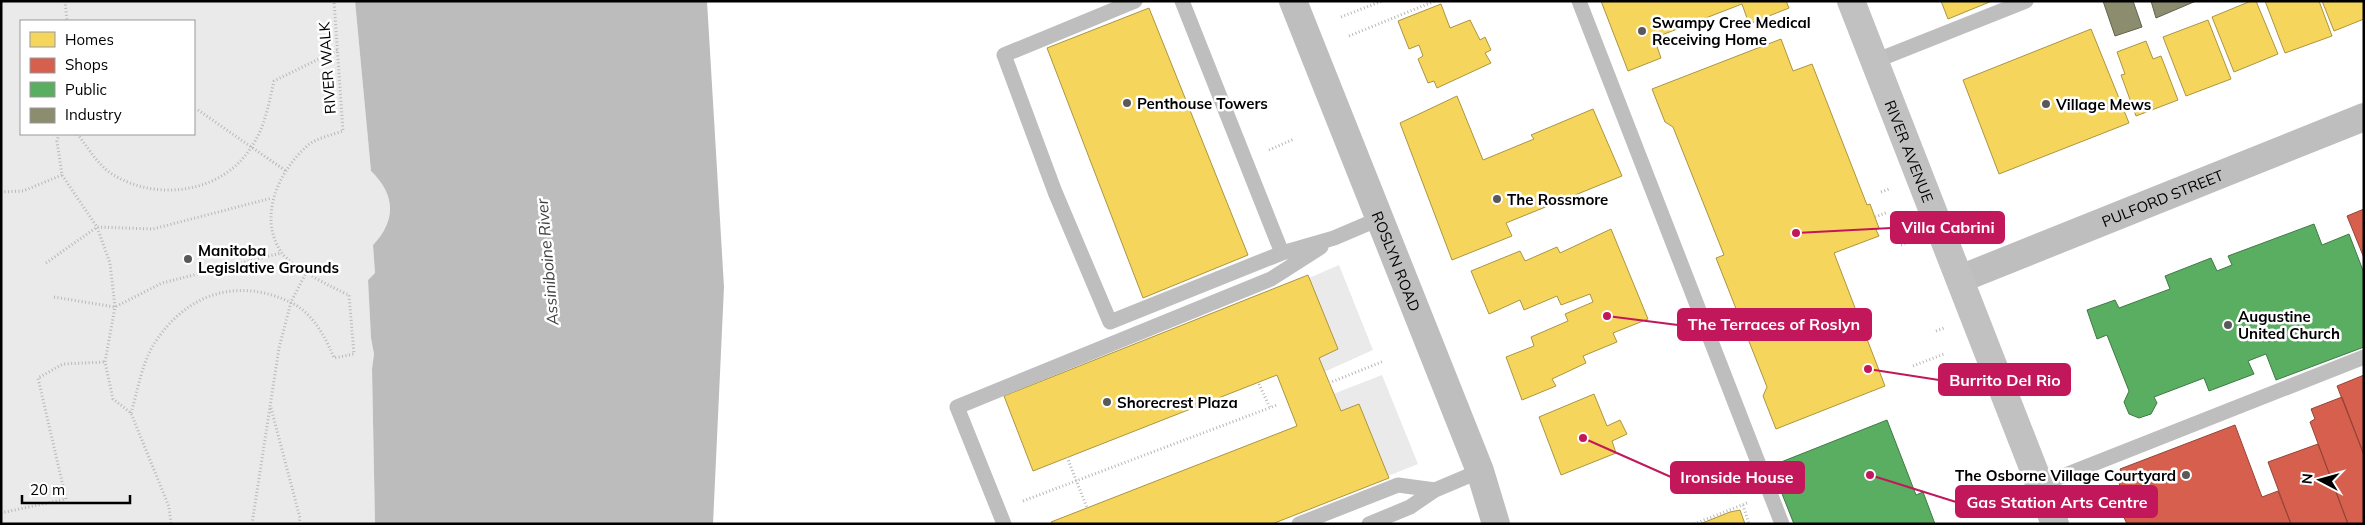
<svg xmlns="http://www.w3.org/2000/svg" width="2365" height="525" viewBox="0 0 2365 525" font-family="Mulish,sans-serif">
	<rect width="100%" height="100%" fill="#fff"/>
	<path fill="#eaeaea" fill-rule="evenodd" d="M 1,1 L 355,1 L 371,171 C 395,194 397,220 373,245 L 375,273 L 368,280 L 371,338 L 374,354 L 372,369 L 375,524 L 1,524 ZM 21,21 L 194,21 L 194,134 L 21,134 Z
		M 1339,265 L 1373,350 L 1324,372 L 1319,358 L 1338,349 L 1309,278 Z
		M 1382,375 L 1418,464 L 1388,476 L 1341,411 L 1333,394 Z"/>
	<path fill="#bcbcbc" d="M 355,1 L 707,1 L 724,287 L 713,524 L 375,524 L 372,369 L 374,354 L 371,338 L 368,280 L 375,273 L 373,245 C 397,220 395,194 371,171 Z"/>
	<path fill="#f6d55c" stroke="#ac9540" d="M 1601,1 L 1786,1 L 1789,8 L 1749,24 L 1742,4 L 1654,38 L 1661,58 L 1628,71 Z
		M 1941,1 L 1992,1 L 1948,19 Z
		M 2251,1 L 2256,1 L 2278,54 L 2234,72 L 2212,17 Z
		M 2265,1 L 2319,1 L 2332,36 L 2285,53 Z
		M 2322,1 L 2364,1 L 2364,19 L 2334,31 Z
		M 1441,4 L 1450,28 L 1470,20 L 1480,40 L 1485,37 L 1491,50 L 1485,53 L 1491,63 L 1437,88 L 1434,81 L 1428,83 L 1418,59 L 1423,56 L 1419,45 L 1409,49 L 1398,21 Z
		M 1149,8 L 1248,255 L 1143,298 L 1047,48 Z
		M 2208,20 L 2231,79 L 2186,96 L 2163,37 Z
		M 2091,29 L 2129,123 L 1999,174 L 1963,80 Z
		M 1781,39 L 1793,71 L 1812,64 L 1867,205 L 1870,204 L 1879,228 L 1876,230 L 1879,236 L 1834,253 L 1885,386 L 1776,429 L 1763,396 L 1767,387 L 1716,258 L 1724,255 L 1673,127 L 1665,122 L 1652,89 Z
		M 2146,41 L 2153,59 L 2161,56 L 2178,100 L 2136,116 L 2121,75 L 2125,74 L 2117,52 Z
		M 1457,96 L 1483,160 L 1534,139 L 1531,135 L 1593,109 L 1622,176 L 1506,223 L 1512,236 L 1452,260 L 1400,123 Z
		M 1611,229 L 1648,319 L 1613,333 L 1617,342 L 1583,356 L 1586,363 L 1552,379 L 1556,386 L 1522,400 L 1506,357 L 1534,346 L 1531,337 L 1568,321 L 1565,314 L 1593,302 L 1590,294 L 1561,305 L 1557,296 L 1524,310 L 1520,300 L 1489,314 L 1471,271 L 1520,251 L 1525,261 L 1557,247 L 1560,253 Z
		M 1308,275 L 1338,349 L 1319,358 L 1341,411 L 1359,404 L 1389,478 L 1272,524 L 1052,524 L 1051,522 L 1297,426 L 1277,375 L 1033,471 L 1004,396 Z
		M 1594,394 L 1607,426 L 1620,420 L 1627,434 L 1612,441 L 1616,453 L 1561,475 L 1539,417 Z
		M 1740,510 L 1745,524 L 1700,524 L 1730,512 Z"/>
	<path fill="#d6604d" stroke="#964336" d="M 2364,209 L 2364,258 L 2347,216 Z
		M 2364,375 L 2364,455 L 2337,386 Z
		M 2342,397 L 2364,455 L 2364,524 L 2348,524 L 2310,422 L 2315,419 L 2311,409 Z
		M 2235,425 L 2262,497 L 2278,491 L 2291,524 L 2127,524 L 2122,513 L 2132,510 L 2134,504 L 2130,494 L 2122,491 L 2117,478 L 2121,472 L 2120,469 Z
		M 2318,444 L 2348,524 L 2291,524 L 2268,462 Z"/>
	<path fill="#5aae61" stroke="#3f7a44" d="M 2314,224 L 2322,245 L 2349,234 L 2364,273 L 2364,347 L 2276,380 L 2266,354 L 2248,361 L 2254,374 L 2209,391 L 2204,378 L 2154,397 L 2157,403 L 2151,414 L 2139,418 L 2129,414 L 2124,402 L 2129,391 L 2107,335 L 2097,339 L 2087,310 L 2115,300 L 2119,308 L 2170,289 L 2165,276 L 2211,258 L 2217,271 L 2232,265 L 2228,256 Z
		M 1887,420 L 1916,495 L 1923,492 L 1935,524 L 1794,524 L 1771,466 Z"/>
	<path fill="#8c8c6e" stroke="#62624d" d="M 2103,1 L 2133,1 L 2142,27 L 2115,36 Z
		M 2151,1 L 2196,1 L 2156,18 Z"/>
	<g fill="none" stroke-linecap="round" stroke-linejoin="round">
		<path stroke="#b8b8b8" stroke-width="3" stroke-dasharray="1 2.5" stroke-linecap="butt" d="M 65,1 L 67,21
			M 1341,17 L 1382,1
			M 1349,36 L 1435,1
			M 198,110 L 286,171
			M 59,134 L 57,141 L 62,175 L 97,227 L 110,263 L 115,307 L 105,362 L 113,399 L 131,413 L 169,507 L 171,524
			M 77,134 C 88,147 95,161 109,172 C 154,203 223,194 252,146 C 265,127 269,103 274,81 L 337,50
			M 1269,150 L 1294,139
			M 1,192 L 23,191 L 62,175
			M 1881,192 L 1889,189
			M 1875,217 L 1888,212
			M 1901,245 L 1910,242
			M 46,263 L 97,227 L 153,229 L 272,198
			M 54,297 L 115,307 L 162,283 L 281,253
			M 1936,331 L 1944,328
			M 1913,366 L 1944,354
			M 1329,383 L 1384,361
			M 1259,384 L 1270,408
			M 271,408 L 300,518 L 299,524
			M 131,413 C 138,390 142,361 156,341 C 187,294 237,277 290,302 C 312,312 325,336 334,358 L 354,354 L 349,295 C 333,288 291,267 281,252 C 258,217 278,172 307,146 C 316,138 332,135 343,131 L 334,1
			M 1067,457 L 1087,508
			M 1023,501 L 1277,405
			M 1743,505 L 1749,524
			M 1,513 L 66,499 L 38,378 L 63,364 L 105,362
			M 252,524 L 279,348 L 291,302 L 306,273
			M 1694,524 L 1747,503"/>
		<path stroke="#bebebe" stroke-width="15" d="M 1135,1 L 1004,55 L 1055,192 L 1110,322 L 1282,253 L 1334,238 L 1381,218
			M 1182,1 L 1282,253
			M 1579,1 L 1782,524
			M 1875,61 L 2026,1
			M 2040,485 L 2364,357
			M 1004,524 L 957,407 L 1271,279 L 1321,247
			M 1299,524 L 1398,485 L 1435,490
			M 1369,524 L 1410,507 L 1435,490 L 1480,471"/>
		<g stroke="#bebebe" stroke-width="28">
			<path id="s1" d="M 1293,1 L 1480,471 L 1496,524"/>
			<path id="s2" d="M 1960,279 L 2364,117"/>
		</g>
		<path stroke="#c1c1c1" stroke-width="28" id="s3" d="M 1851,1 L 2055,524"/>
	</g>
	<g fill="#595959" stroke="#fff" stroke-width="2">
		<circle cx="1642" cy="31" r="5"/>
		<circle cx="1127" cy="103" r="5"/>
		<circle cx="2046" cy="104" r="5"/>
		<circle cx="1497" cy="199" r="5"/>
		<circle cx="188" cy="259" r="5"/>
		<circle cx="2228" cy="325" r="5"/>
		<circle cx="1107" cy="402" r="5"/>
		<circle cx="2186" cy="475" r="5"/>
	</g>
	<g text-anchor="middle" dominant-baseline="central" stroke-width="5" stroke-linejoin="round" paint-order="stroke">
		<g font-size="15" font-weight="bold" fill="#000" stroke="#fff" text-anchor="start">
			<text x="1652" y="22">Swampy Cree Medical<tspan x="1652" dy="17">Receiving Home</tspan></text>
			<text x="1137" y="103">Penthouse Towers</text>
			<text x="2056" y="104">Village Mews</text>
			<text x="1507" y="199">The Rossmore</text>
			<text x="198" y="250">Manitoba<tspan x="198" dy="17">Legislative Grounds</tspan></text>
			<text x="2238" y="316">Augustine<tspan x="2238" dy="17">United Church</tspan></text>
			<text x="1117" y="402">Shorecrest Plaza</text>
			<text x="2176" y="475" text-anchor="end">The Osborne Village Courtyard</text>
		</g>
		<g font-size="15" fill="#000" stroke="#fff">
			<text transform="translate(327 68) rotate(-94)">RIVER WALK</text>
			<text stroke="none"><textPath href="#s3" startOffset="161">RIVER AVENUE</textPath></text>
			<text stroke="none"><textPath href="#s2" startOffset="218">PULFORD STREET</textPath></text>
			<text stroke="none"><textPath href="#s1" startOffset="280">ROSLYN ROAD</textPath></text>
		</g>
		<g font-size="16" font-style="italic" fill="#404040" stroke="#fff">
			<text transform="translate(547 262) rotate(-95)">Assiniboine River</text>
		</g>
	</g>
	<path fill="none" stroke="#c2185b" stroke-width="2" d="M1796 233L1891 228M1607 316L1678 325M1868 369L1939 380M1583 438L1671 477M1870 475L1956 502"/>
	<g fill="#c2185b" stroke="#fff" stroke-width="2">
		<circle cx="1796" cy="233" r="5"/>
		<circle cx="1607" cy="316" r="5"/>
		<circle cx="1868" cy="369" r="5"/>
		<circle cx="1583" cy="438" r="5"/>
		<circle cx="1870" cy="475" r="5"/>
	</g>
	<g fill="#c2185b" stroke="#c2185b" stroke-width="2">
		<rect x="1891" y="212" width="113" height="31" rx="5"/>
		<rect x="1678" y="309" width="193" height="31" rx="5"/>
		<rect x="1939" y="364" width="131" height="31" rx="5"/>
		<rect x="1671" y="462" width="133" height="31" rx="5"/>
		<rect x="1956" y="486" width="201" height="31" rx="5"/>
	</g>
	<g font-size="16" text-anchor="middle" font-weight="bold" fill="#fff">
		<text x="1948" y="233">Villa Cabrini</text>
		<text x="1774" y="330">The Terraces of Roslyn</text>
		<text x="2005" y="386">Burrito Del Rio</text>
		<text x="1737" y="483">Ironside House</text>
		<text x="2057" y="508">Gas Station Arts Centre</text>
	</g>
	<rect width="2365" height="525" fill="none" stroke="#000000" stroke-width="5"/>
	<rect x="20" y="20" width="175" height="115" fill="#ffffff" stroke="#999999"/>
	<rect x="30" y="32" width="25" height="15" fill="#f6d55c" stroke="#999999"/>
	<text x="65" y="45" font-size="15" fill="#000000">Homes</text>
	<rect x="30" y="58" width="25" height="15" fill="#d6604d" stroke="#999999"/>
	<text x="65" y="70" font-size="15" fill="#000000">Shops</text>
	<rect x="30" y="82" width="25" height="15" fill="#5aae61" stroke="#999999"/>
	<text x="65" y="95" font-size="15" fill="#000000">Public</text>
	<rect x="30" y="108" width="25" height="15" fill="#8c8c6e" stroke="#999999"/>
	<text x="65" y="120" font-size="15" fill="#000000">Industry</text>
	<g transform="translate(2320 480) rotate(276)" stroke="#ffffff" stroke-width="4" paint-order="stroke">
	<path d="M0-4L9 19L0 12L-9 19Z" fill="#000000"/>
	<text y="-8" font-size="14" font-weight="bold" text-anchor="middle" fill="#000000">N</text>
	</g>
	<path d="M22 495v8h108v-8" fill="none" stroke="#000000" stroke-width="2.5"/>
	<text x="30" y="495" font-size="15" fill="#000000" stroke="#ffffff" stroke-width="4" paint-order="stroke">20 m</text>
</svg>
